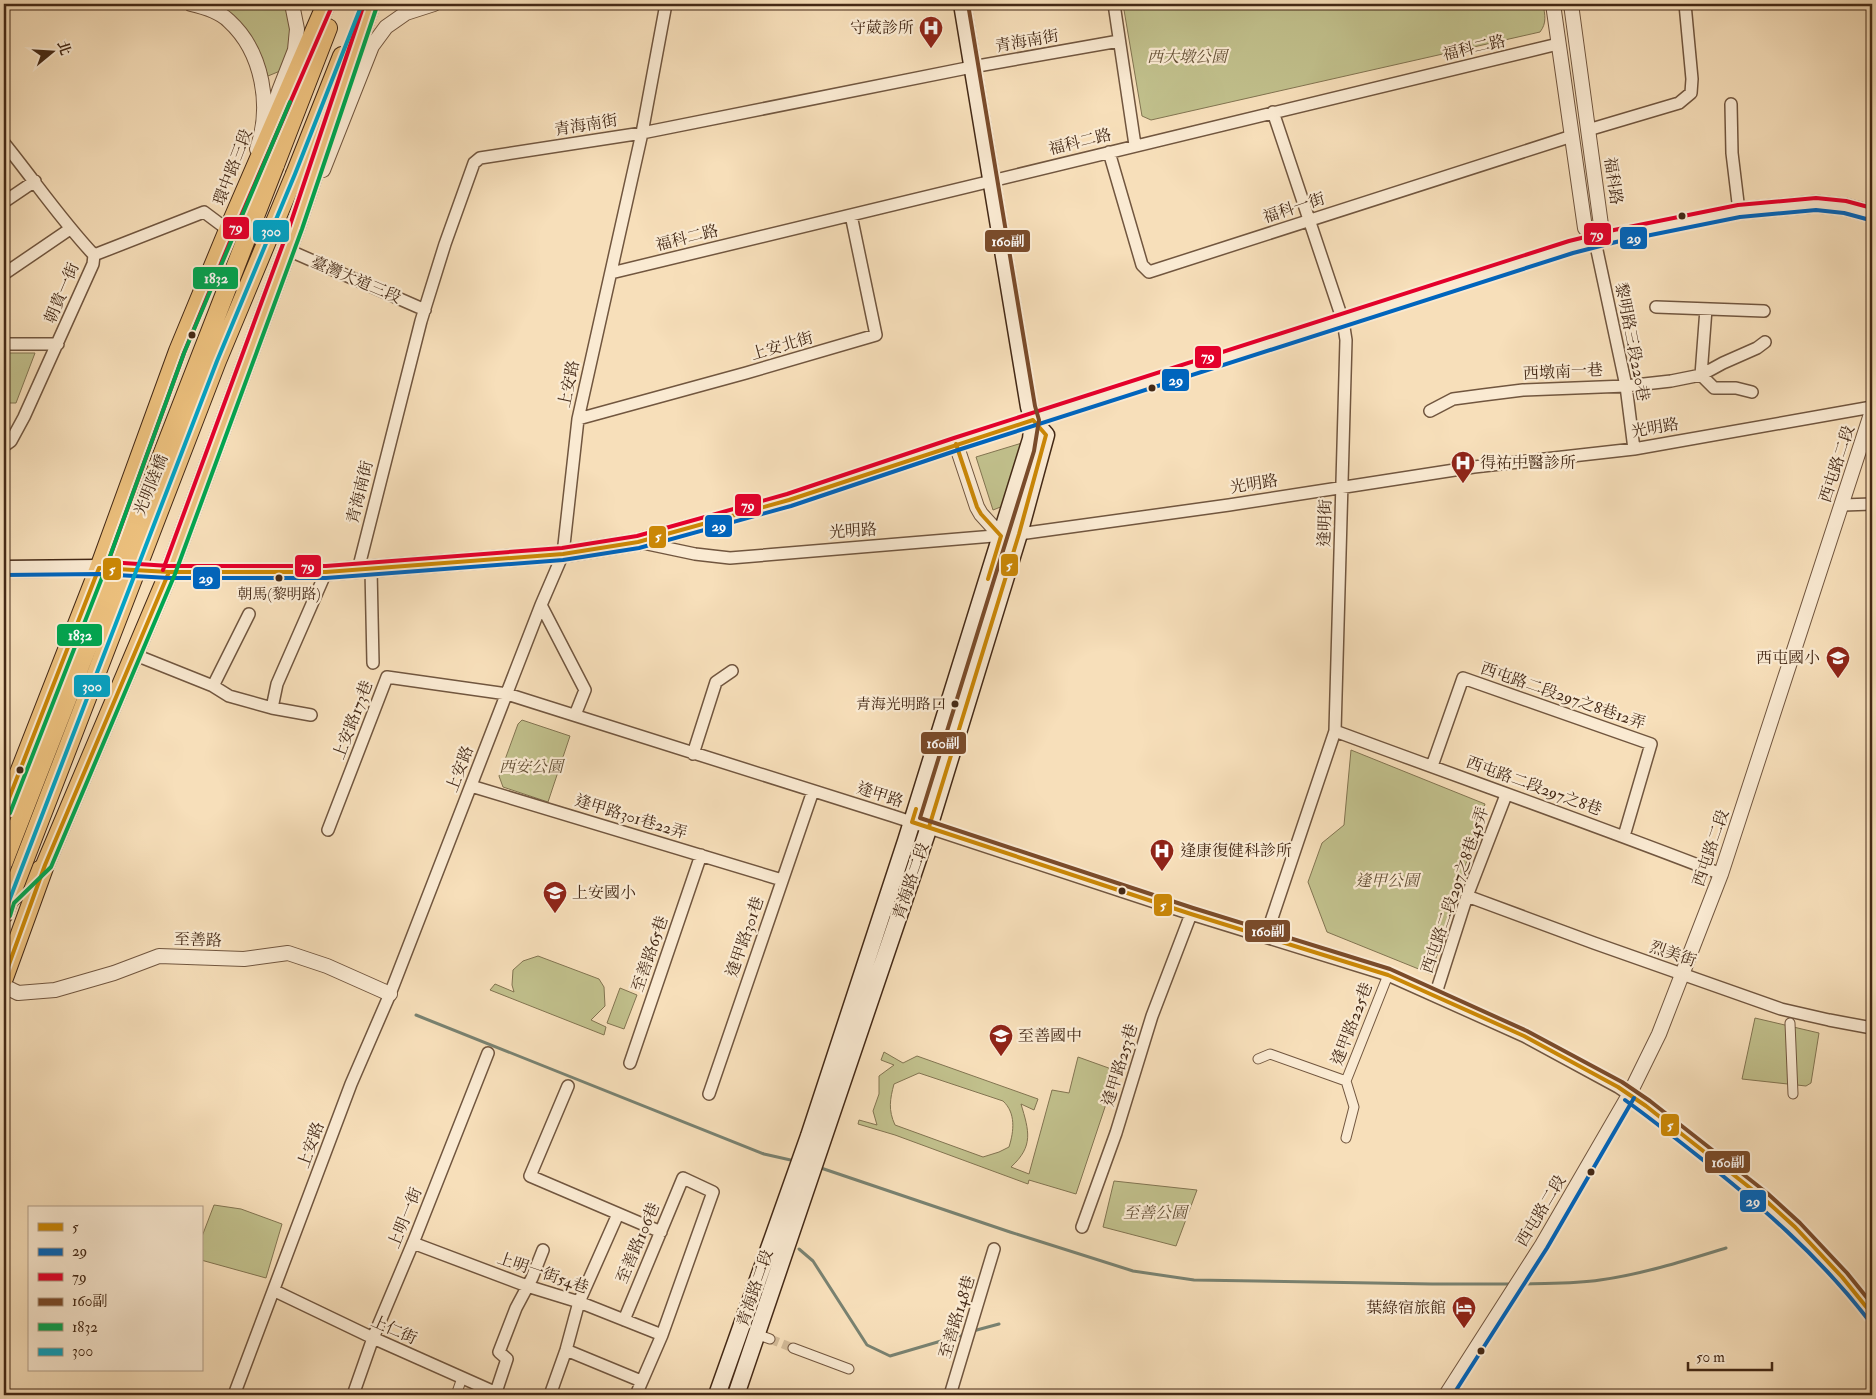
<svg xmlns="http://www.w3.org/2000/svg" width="1876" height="1399" viewBox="0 0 1876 1399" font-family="'IM FELL Double Pica','Noto Serif TC',serif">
	<rect width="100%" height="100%" fill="#f7dfba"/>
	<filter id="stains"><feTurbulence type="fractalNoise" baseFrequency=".004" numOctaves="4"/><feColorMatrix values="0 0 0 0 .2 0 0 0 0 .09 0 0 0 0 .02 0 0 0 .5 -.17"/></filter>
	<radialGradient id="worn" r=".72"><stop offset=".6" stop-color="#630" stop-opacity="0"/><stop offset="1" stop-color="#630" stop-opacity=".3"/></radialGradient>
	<path fill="#c1c08c" stroke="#827451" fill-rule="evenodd" d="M 206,4 L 287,4 L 294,34 L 280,71 L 268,76 L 262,58 L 248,35 Z
		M 1123,4 L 1543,4 C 1545,15 1547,23 1540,32 L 1151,120 L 1142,116 Z
		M 4,353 L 35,353 L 16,403 L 4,403 Z
		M 1022,443 L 1003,506 L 993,510 L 976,457 Z
		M 522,720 L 570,736 L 548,802 L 503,787 L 499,776 L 518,724 Z
		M 1351,750 L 1485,804 L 1431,974 L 1327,932 L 1308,882 L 1322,843 L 1344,825 Z
		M 538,956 L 599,979 L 604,987 L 605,1006 L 591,1020 L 606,1027 L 604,1035 L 490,990 L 495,984 L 514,992 L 512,985 L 513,970 L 523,961 Z
		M 620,988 L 637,995 L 624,1029 L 607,1023 Z
		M 1755,1018 L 1819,1033 L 1811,1083 L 1806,1086 L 1742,1079 Z
		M 884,1052 L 903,1063 L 917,1056 L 1038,1099 L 1034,1110 L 1021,1104 C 1029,1131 1034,1146 1011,1167 L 1029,1174 L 1052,1090 L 1069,1093 L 1078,1057 L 1117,1071 L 1076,1194 L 1029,1180 L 1028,1184 L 895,1135 L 858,1124 L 859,1120 L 877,1125 L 873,1111 L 879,1094 L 879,1076 L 894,1065 L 881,1060 ZM 919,1073 L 1003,1101 C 1016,1113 1014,1131 1009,1147 L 999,1152 L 983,1157 L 895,1125 C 888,1110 890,1099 894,1084 Z
		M 1114,1181 L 1197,1190 L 1176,1246 L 1103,1227 Z
		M 214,1205 L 241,1209 L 282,1224 L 266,1278 L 201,1260 L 201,1239 Z"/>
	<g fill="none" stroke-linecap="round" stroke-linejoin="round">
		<path stroke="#798271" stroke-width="3" d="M 416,1015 L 764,1154 L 795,1161
			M 818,1167 L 1010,1232 L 1133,1271 L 1194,1280 L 1432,1284 L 1512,1284
			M 799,1249 L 813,1261 L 867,1345 L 890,1356 L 965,1334
			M 1523,1284 C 1549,1283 1574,1284 1600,1280 C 1643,1274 1684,1261 1726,1248
			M 973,1331 L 999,1324"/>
		<path stroke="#d3bb99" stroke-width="9" stroke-dasharray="9 4.5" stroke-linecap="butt" d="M 770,1339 L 793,1348"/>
		<defs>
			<path id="pedestrian" d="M 1790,1023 L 1793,1094
				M 1258,1059 L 1270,1054 L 1346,1081 L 1388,975
				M 1346,1138 L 1354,1107 L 1346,1081
				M 756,1334 L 770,1339
				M 793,1348 L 849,1369
				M 456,1395 L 462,1378"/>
			<path id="minor" d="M 1114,4 L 1135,145
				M 1731,104 L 1732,153 L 1739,211
				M 1588,130 L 1679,103 L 1691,93 L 1692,79 L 1685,4
				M 4,143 C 34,180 61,220 94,255
				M 1109,152 L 1142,265 L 1149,272 L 1572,136
				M 4,202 L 35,181
				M 1595,241 L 1626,386 L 1634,449
				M 288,250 L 425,310
				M 94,255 L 204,212 L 228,230
				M 611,273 L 1558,44
				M 4,274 L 70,229
				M 1656,307 L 1764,311
				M 1706,309 L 1701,375 L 1714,388 L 1736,388 L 1752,392
				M 4,344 L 58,344
				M 1430,411 L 1453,399 L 1483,395 L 1523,390 L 1626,386 L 1671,381 L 1701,375 L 1723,363 L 1757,348 L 1765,342
				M 578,419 L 746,373 L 876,335 L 851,215
				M 4,446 L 11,441 L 24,417 L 93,264 L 94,255
				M 1843,505 L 1872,504
				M 643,543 L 695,554 L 730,558 L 1019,534 L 1229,505 L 1474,467 L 1634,449 L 1872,407
				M 371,569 L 373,663
				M 358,570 L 421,321 L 445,244 L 474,163 L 480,158 L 642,133 L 972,67 L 1119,41
				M 541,605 L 585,690 L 575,715
				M 133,654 L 213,686 L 229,696 L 272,708 L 311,715
				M 213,686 L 249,614
				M 272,708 L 277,684 L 326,572
				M 1335,731 C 1464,779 1593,824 1721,874
				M 693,754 L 716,682 L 732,671
				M 1432,766 L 1463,678 L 1651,744 L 1624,836
				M 471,786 L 782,880
				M 328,830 L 387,677 L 507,694 L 893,816 L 1191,914 L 1388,975 L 1524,1036 L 1618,1087 L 1646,1106 L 1781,1214 L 1842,1277 L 1872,1314
				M 1467,896 L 1594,943 L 1781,1009 L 1829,1020 L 1872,1028
				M 1266,936 L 1335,731 L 1346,340 L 1343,321 L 1273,112
				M 1435,996 L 1467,896 L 1506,795
				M 630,1063 L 701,855
				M 568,1086 L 530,1176 L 661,1232
				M 709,1094 L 813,791
				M 1082,1227 L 1116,1133 L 1152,1016 L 1191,914
				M 413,1243 L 527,1286 L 579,1302 L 662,1335
				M 275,1291 L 373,1338 L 501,1395
				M 624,1320 L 683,1178 L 713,1192 L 662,1335 L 636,1395
				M 566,1350 L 641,1381
				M 234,1395 L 351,1084 L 390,994 L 541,605 L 563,554 L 578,419 L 642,133 L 666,4
				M 353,1395 L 373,1338 L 413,1243 L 488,1053
				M 495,1395 L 507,1359 L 499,1352 L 516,1308 L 532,1278 L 543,1250
				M 550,1395 L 566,1350 L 579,1302 L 618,1214
				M 950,1395 L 994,1249"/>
			<path id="tertiary" d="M 191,4 C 204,7 219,11 229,21 C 263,52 272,107 257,149
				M 1553,4 L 1585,228 L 1595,241
				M 1571,4 L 1601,225 L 1595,241
				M 273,110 L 279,91 L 295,50 L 297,29 L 292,4
				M 323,170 L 372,46 L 386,27 L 406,13 L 434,4
				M 956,444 L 977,507 L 981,514 L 1001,536
				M 4,986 L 18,993 L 55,990 L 114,973 L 159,956 L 244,959 L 288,953 L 327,966 L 390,994
				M 1446,1395 L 1542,1245 L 1629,1095 L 1659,1034 L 1721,874 L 1872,411"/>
			<path id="secondary" d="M 4,569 L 99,568 L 169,572 L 326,572 L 563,554 L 638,542 L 789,500 L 956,444 L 1571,247 L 1615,236 L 1739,211 L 1816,204 L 1845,207 L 1872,214
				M 717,1395 L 809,1136 L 906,841 L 1031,439 L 1033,420 L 1029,407 L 962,4
				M 736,1395 L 929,827 L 1019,534 L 1046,435 L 1033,420"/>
			<path id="primary" d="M 275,165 L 328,28
				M 295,174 L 342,56
				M 4,811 L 99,568 L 178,351 L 228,230 L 326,4
				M 4,914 L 9,900 L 41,869
				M 4,978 L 45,865 L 169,572 L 296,227 L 371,4"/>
		</defs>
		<use href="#pedestrian" stroke="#71563f" stroke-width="11"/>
		<use href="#minor" stroke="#71563f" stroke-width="14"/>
		<use href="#tertiary" stroke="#71563f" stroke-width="16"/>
		<use href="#secondary" stroke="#442916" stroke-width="19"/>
		<use href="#primary" stroke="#442916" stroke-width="20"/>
		<use href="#pedestrian" stroke="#faead2" stroke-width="9"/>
		<use href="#minor" stroke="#faead2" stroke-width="11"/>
		<use href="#tertiary" stroke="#faead2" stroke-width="14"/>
		<use href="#secondary" stroke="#faead2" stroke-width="16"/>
		<use href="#primary" stroke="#ecc07d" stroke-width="18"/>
		<defs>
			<path id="primary-bridge" d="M 4,861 L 275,165
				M 9,900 L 217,361 L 295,174"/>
		</defs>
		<use href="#primary-bridge" stroke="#442916" stroke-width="20" stroke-linecap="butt"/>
		<use href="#primary-bridge" stroke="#ecc07d" stroke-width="18"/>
		<defs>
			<path id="bus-1" d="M 956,444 L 977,507 L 981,514 L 1001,536 L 988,579
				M 916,809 L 912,822 L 1191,914 L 1388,975 L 1524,1036 L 1618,1087 L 1646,1106 L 1763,1198 L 1795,1227 L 1842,1277 L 1872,1314
				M 4,811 L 99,568 L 169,572 L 326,572 L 563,554 L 638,542 L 789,500 L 1033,420 L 1046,435 L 1019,534 L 929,827
				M 4,978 L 45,865 L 169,572"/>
			<path id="bus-2" d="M 4,575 L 99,574 L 169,578 L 326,578 L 563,560 L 639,548 L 791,506 L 958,450 L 1573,253 L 1616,242 L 1740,217 L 1816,210 L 1844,213 L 1870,220
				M 1625,1100 C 1650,1118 1674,1137 1698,1156 C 1760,1205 1818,1255 1867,1318
				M 1453,1395 L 1547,1248 L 1634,1098"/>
			<path id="bus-3" d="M 332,6 L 234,232 L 184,353 L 108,562 L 169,566 L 326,566 L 562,548 L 637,536 L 787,494 L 954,438 L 1569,241 L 1614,230 L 1738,205 L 1816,198 L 1846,201 L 1872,208
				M 163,570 L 290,225 L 364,4"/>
			<path id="bus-4" d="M 968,4 L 1035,406 L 1039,420 L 1034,451 L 920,818 L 1193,908 L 1390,969 L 1527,1031 L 1622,1082 L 1650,1101 L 1767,1193 L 1800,1223 L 1847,1273 L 1872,1304"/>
			<path id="bus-5" d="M 10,813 L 105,570 L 184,353 L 290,102
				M 10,916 L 14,903 L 51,867 L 175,574 L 302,229 L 377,6"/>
			<path id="bus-6" d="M 4,914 L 217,361 L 295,174 L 362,4"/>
		</defs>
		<use href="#bus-1" stroke="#faead2" stroke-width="8"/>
		<use href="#bus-2" stroke="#faead2" stroke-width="8"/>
		<use href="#bus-3" stroke="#faead2" stroke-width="8"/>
		<use href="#bus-4" stroke="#faead2" stroke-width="8"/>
		<use href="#bus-5" stroke="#faead2" stroke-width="8"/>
		<use href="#bus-6" stroke="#faead2" stroke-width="8"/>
		<use href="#bus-1" stroke="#ca8706" stroke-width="4"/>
		<use href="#bus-2" stroke="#0065bd" stroke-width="4"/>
		<use href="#bus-3" stroke="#e4002b" stroke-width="4"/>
		<use href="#bus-4" stroke="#7a4b2a" stroke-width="4"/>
		<use href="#bus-5" stroke="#00a651" stroke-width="4"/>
		<use href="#bus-6" stroke="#03a3c5" stroke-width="4"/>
	</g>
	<defs>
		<symbol id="hospital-pin" viewBox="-11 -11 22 30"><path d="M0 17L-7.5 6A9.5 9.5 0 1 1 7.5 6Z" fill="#8f2418" stroke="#faead2"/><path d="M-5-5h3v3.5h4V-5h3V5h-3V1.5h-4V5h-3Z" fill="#fff"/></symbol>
		<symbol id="school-pin" viewBox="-11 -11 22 30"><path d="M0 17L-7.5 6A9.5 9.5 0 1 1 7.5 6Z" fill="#8f2418" stroke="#faead2"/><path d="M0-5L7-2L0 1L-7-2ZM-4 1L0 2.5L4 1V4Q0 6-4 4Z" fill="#fff"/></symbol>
		<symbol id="hotel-pin" viewBox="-11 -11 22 30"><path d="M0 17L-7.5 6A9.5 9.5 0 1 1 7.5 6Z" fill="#8f2418" stroke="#faead2"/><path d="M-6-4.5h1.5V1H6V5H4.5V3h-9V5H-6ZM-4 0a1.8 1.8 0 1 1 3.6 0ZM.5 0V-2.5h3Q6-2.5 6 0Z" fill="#fff"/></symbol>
	</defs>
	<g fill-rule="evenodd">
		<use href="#hospital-pin" x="917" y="14" width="28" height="38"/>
		<use href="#hospital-pin" x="1449" y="449" width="28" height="38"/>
		<use href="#school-pin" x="1824" y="644" width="28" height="38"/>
		<use href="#hospital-pin" x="1148" y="837" width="28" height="38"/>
		<use href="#school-pin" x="541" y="879" width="28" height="38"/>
		<use href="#school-pin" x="987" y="1022" width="28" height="38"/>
		<use href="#hotel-pin" x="1450" y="1294" width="28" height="38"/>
	</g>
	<g fill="#442916" stroke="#faead2" stroke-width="2">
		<circle cx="1682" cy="216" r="4.5"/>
		<circle cx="192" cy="335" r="4.5"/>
		<circle cx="1152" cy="388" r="4.5"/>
		<circle cx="279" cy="578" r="4.5"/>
		<circle cx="955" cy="704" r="4.5"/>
		<circle cx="20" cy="770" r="4.5"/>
		<circle cx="1122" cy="891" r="4.5"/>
		<circle cx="1591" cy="1172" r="4.5"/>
		<circle cx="1481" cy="1351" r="4.5"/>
	</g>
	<g text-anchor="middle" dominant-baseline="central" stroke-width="4.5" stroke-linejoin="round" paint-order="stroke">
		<g font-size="15" fill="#442916" stroke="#faead2">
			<text x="279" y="594">朝馬(黎明路)</text>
			<text x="946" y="704" text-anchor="end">青海光明路口</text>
		</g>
		<g font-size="16" fill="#442916" stroke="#faead2" text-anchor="start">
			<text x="914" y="28" text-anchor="end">守葳診所</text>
			<text x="1480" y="463">得祐中醫診所</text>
			<text x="1820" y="658" text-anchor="end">西屯國小</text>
			<text x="1180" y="851">逢康復健科診所</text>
			<text x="572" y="893">上安國小</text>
			<text x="1018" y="1036">至善國中</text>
			<text x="1446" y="1308" text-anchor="end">葉綠宿旅館</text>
		</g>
		<g font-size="16" fill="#442916" stroke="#faead2">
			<text transform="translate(1027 41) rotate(-10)">青海南街</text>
			<text transform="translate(1474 48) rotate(-13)">福科二路</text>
			<text transform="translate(586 125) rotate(-9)">青海南街</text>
			<text transform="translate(1080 142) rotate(-14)">福科二路</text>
			<text transform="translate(233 167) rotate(-69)">環中路三段</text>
			<text transform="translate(1613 181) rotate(82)">福科路</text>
			<text transform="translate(1294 208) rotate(-18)">福科一街</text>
			<text transform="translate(687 238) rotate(-14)">福科二路</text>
			<text transform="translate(356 280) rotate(23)">臺灣大道三段</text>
			<text transform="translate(62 293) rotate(-67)">朝貴一街</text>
			<text transform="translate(1632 342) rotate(79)">黎明路三段220巷</text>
			<text transform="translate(782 346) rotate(-16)">上安北街</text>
			<text transform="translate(1563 372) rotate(-3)">西墩南一巷</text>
			<text transform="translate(569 384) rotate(-78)">上安路</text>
			<text transform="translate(1655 428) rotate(-10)">光明路</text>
			<text transform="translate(1837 464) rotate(-72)">西屯路二段</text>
			<text transform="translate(1254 484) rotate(-9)">光明路</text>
			<text transform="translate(151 485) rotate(-68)">光明陸橋</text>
			<text transform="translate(360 492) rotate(-76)">青海南街</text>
			<text transform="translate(1325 523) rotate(-88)">逢明街</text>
			<text transform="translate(853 531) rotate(-4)">光明路</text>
			<text transform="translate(1563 696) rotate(19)">西屯路二段297之8巷12弄</text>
			<text transform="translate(353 720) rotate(-69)">上安路173巷</text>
			<text transform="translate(460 769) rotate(-69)">上安路</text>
			<text transform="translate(1534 786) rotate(20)">西屯路二段297之8巷</text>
			<text transform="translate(880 795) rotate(18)">逢甲路</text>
			<text transform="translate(631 817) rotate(17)">逢甲路301巷22弄</text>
			<text transform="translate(1711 848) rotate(-71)">西屯路二段</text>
			<text transform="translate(911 881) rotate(-71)">青海路二段</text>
			<text transform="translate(1455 890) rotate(-71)">西屯路二段297之8巷45弄</text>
			<text transform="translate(745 937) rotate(-71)">逢甲路301巷</text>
			<text transform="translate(198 940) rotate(2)">至善路</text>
			<text transform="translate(650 954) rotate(-71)">至善路65巷</text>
			<text transform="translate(1673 954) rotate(19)">烈美街</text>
			<text transform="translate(1352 1024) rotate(-69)">逢甲路225巷</text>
			<text transform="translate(1120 1065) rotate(-73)">逢甲路253巷</text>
			<text transform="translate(311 1145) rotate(-70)">上安路</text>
			<text transform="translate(1541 1211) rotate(-59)">西屯路二段</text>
			<text transform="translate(405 1218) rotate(-68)">上明一街</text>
			<text transform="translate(638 1243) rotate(-67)">至善路106巷</text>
			<text transform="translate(543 1273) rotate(19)">上明一街54巷</text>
			<text transform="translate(755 1288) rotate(-71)">青海路二段</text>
			<text transform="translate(957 1317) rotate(-73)">至善路148巷</text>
			<text transform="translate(394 1330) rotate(24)">上仁街</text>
		</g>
		<g font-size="16" font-style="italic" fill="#634f34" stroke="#faead2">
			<text x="1187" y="57">西大墩公園</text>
			<text x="531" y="767">西安公園</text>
			<text x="1387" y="881">逢甲公園</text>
			<text x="1155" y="1213">至善公園</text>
		</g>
	</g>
	<g stroke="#faead2" stroke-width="2">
		<rect x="222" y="216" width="28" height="24" rx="5" fill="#e4002b"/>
		<rect x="252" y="219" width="38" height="24" rx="5" fill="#03a3c5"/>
		<rect x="1583" y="222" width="29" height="24" rx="5" fill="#e4002b"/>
		<rect x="1619" y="226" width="29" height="24" rx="5" fill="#0065bd"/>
		<rect x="984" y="229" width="47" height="24" rx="5" fill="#7a4b2a"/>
		<rect x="192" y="266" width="47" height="24" rx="5" fill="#00a651"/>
		<rect x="1194" y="345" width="28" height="24" rx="5" fill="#e4002b"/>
		<rect x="1161" y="368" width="29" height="24" rx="5" fill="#0065bd"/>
		<rect x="734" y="493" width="28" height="24" rx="5" fill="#e4002b"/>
		<rect x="704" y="514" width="29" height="24" rx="5" fill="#0065bd"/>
		<rect x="648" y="525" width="19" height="24" rx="5" fill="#ca8706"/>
		<rect x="1000" y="553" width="19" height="24" rx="5" fill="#ca8706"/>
		<rect x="294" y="554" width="28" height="24" rx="5" fill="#e4002b"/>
		<rect x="102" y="557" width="20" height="24" rx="5" fill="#ca8706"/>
		<rect x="192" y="566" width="29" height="24" rx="5" fill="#0065bd"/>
		<rect x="56" y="623" width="47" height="24" rx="5" fill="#00a651"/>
		<rect x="73" y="674" width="38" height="24" rx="5" fill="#03a3c5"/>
		<rect x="920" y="731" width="47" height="24" rx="5" fill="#7a4b2a"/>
		<rect x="1153" y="893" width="20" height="24" rx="5" fill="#ca8706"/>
		<rect x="1244" y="919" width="47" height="24" rx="5" fill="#7a4b2a"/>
		<rect x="1660" y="1113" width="20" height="24" rx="5" fill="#ca8706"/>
		<rect x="1704" y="1150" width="47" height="24" rx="5" fill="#7a4b2a"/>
		<rect x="1739" y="1189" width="28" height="24" rx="5" fill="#0065bd"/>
	</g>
	<g font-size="14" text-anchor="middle" font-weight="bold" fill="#fff">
		<text x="236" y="232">79</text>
		<text x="271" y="236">300</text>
		<text x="1597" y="239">79</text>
		<text x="1634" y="243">29</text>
		<text x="1008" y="246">160副</text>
		<text x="216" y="283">1832</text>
		<text x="1208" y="361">79</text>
		<text x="1176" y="385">29</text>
		<text x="748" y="510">79</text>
		<text x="719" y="531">29</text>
		<text x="658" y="541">5</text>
		<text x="1009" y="570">5</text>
		<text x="308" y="571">79</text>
		<text x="112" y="574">5</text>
		<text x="206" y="583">29</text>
		<text x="80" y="640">1832</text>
		<text x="92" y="691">300</text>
		<text x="943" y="748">160副</text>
		<text x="1163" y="910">5</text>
		<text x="1268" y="936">160副</text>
		<text x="1670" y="1130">5</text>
		<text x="1728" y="1167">160副</text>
		<text x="1753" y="1206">29</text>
	</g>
	<rect width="1876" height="1399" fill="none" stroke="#f7dfba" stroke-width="20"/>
	<rect x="5" y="5" width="1866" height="1389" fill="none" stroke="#442916" stroke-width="2.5"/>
	<rect x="10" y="10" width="1856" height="1379" fill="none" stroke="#442916"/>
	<rect x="28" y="1206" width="175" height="165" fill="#faead2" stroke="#b19d87"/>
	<rect x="38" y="1223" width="25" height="8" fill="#ca8706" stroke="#b19d87"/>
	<text x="72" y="1232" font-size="15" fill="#442916">5</text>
	<rect x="38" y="1248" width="25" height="8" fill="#0065bd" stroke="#b19d87"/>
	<text x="72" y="1256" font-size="15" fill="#442916">29</text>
	<rect x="38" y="1273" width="25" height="8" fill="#e4002b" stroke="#b19d87"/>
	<text x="72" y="1282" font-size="15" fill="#442916">79</text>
	<rect x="38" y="1298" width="25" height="8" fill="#7a4b2a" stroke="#b19d87"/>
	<text x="72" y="1306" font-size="15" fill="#442916">160副</text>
	<rect x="38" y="1323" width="25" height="8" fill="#00a651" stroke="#b19d87"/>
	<text x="72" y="1332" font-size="15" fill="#442916">1832</text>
	<rect x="38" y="1348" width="25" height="8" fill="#03a3c5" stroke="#b19d87"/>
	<text x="72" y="1356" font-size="15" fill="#442916">300</text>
	<g transform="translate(52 52) rotate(72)" stroke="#faead2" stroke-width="4" paint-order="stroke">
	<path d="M0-4L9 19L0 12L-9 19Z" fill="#442916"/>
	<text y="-8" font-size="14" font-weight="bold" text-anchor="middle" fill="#442916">北</text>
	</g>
	<path d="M1688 1362v8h84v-8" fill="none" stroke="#442916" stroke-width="2.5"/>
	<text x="1696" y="1362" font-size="15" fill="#442916" stroke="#faead2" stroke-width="4" paint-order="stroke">50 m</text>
	<rect width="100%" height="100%" filter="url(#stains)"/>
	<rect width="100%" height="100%" fill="url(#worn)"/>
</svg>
